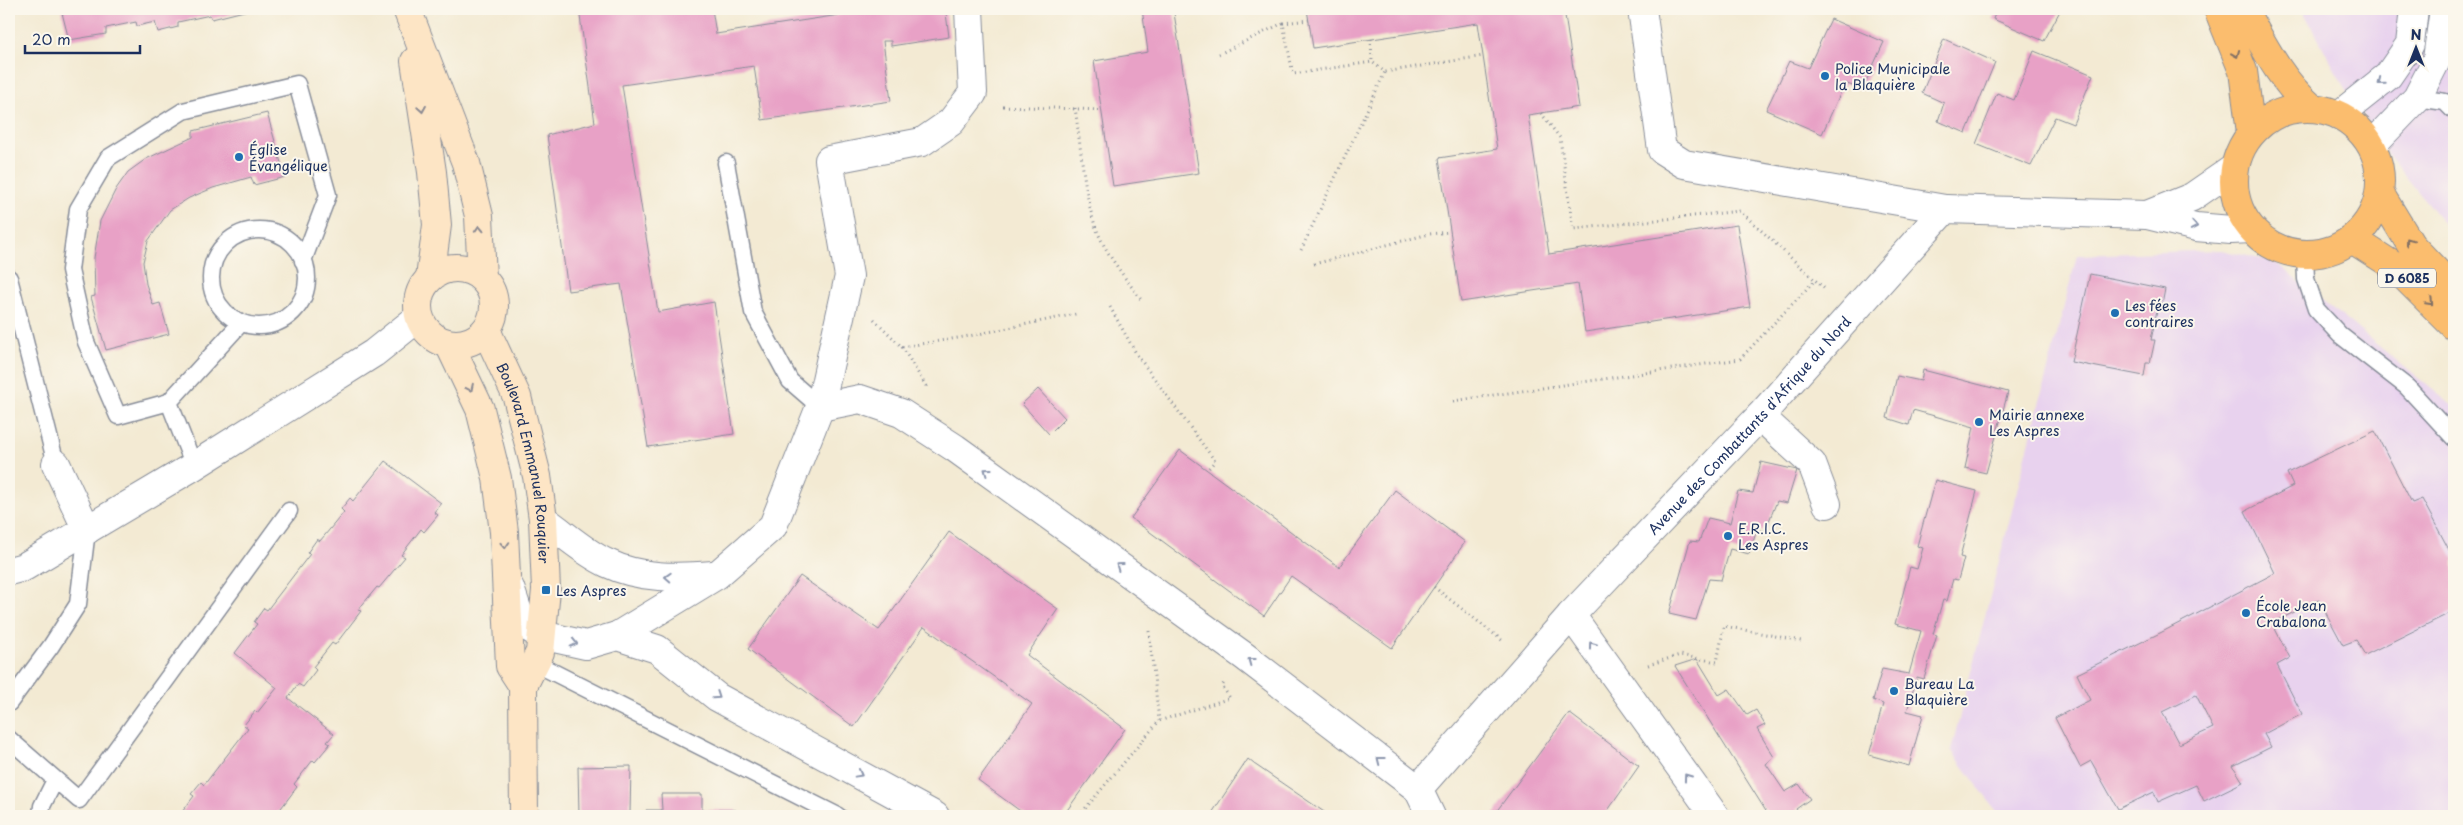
<svg xmlns="http://www.w3.org/2000/svg" width="2463" height="825" viewBox="0 0 2463 825" font-family="'Playpen Sans',sans-serif">
	<rect width="100%" height="100%" fill="#fbf7ec"/>
	<filter id="ink" filterUnits="userSpaceOnUse"><feTurbulence type="fractalNoise" baseFrequency=".02" numOctaves="2"/><feDisplacementMap in="SourceGraphic" scale="10" xChannelSelector="R" yChannelSelector="G"/><feConvolveMatrix kernelMatrix="1 2 1 2 8 2 1 2 1" color-interpolation-filters="sRGB"/></filter>
	<filter id="wash" filterUnits="userSpaceOnUse"><feTurbulence type="fractalNoise" baseFrequency=".0096" numOctaves="4" result="noise"/><feDisplacementMap in="SourceGraphic" scale="20" xChannelSelector="R" yChannelSelector="G"/><feGaussianBlur stdDeviation="1.12" result="paint"/><feColorMatrix in="noise" values="0 0 0 0 0 0 0 0 0 0 0 0 0 0 0 0 0 1.4 0 .05"/><feComposite in="paint" operator="in"/></filter>
	<g filter="url(#wash)">
		<rect width="100%" height="100%" fill="#f3ead3"/>
		<path fill="#e8d2ee" d="M 2302,9 L 2454,9 L 2454,236 L 2390,157 L 2339,77 Z
			M 2221,250 L 2275,262 L 2454,407 L 2454,816 L 2000,816 L 1951,750 L 2077,255 Z"/>
		<g id="blocks">
			<path fill="#e8a1c6" fill-rule="evenodd" d="M 61,9 L 252,9 L 212,19 L 210,15 L 178,22 L 178,27 L 158,32 L 155,22 L 137,26 L 136,22 L 106,28 L 106,34 L 69,40 Z
				M 579,9 L 712,9 L 716,34 L 878,9 L 952,9 L 952,11 L 946,13 L 949,37 L 891,46 L 891,41 L 883,41 L 891,101 L 762,120 L 754,66 L 622,85 L 658,312 L 714,302 L 734,434 L 648,447 L 621,284 L 568,291 L 547,135 L 595,123 Z
				M 1142,9 L 1192,9 L 1174,13 L 1199,173 L 1113,186 L 1094,61 L 1148,52 Z
				M 1307,9 L 1564,9 L 1579,107 L 1528,115 L 1549,254 L 1737,225 L 1750,307 L 1585,332 L 1578,284 L 1461,302 L 1439,158 L 1497,149 L 1478,23 L 1313,48 Z
				M 1997,9 L 2061,9 L 2044,41 L 1993,19 Z
				M 1831,19 L 1884,42 L 1862,90 L 1845,83 L 1822,134 L 1766,110 L 1789,61 L 1808,68 Z
				M 1944,39 L 1995,62 L 1966,133 L 1938,121 L 1944,103 L 1922,93 Z
				M 2034,51 L 2093,75 L 2073,124 L 2055,117 L 2031,166 L 1976,144 L 1997,93 L 2014,100 Z
				M 267,113 L 285,177 L 254,185 L 251,177 L 213,188 L 189,198 L 170,210 L 148,241 L 143,262 L 146,284 L 153,305 L 160,303 L 169,334 L 106,350 L 91,297 L 95,296 L 94,258 L 100,221 L 116,189 L 128,172 L 146,159 L 193,137 L 193,131 Z
				M 2090,274 L 2165,289 L 2161,310 L 2157,310 L 2151,340 L 2155,340 L 2150,363 L 2146,363 L 2144,376 L 2071,362 Z
				M 1923,370 L 2008,392 L 1986,473 L 1965,468 L 1974,427 L 1913,410 L 1909,425 L 1887,418 L 1897,376 L 1921,381 Z
				M 1038,389 L 1065,418 L 1049,434 L 1022,404 Z
				M 2375,431 L 2412,503 L 2422,499 L 2454,559 L 2454,611 L 2365,655 L 2356,640 L 2343,645 L 2319,600 L 2272,623 L 2290,658 L 2277,665 L 2302,714 L 2264,734 L 2271,747 L 2233,766 L 2243,782 L 2204,801 L 2196,785 L 2158,802 L 2154,792 L 2118,809 L 2091,761 L 2080,767 L 2055,718 L 2090,700 L 2077,674 L 2164,631 L 2275,573 L 2245,511 L 2293,486 L 2287,473 ZM 2196,695 L 2213,728 L 2179,744 L 2162,712 Z
				M 1180,450 L 1339,567 L 1395,490 L 1465,542 L 1392,648 L 1291,576 L 1264,616 L 1131,518 Z
				M 385,461 L 441,503 L 434,512 L 438,515 L 424,532 L 421,529 L 401,555 L 405,557 L 379,588 L 377,587 L 358,610 L 361,611 L 335,645 L 332,643 L 313,667 L 316,670 L 303,687 L 298,684 L 288,698 L 334,734 L 327,742 L 330,744 L 315,762 L 313,760 L 294,784 L 297,787 L 275,816 L 179,816 L 194,796 L 191,794 L 201,782 L 204,785 L 248,728 L 244,725 L 255,711 L 257,713 L 277,688 L 235,653 L 257,624 L 254,622 L 264,608 L 267,610 L 310,554 L 307,553 L 317,539 L 320,541 L 344,512 L 341,509 L 350,498 L 353,501 Z
				M 1761,462 L 1797,470 L 1787,503 L 1777,501 L 1765,531 L 1757,530 L 1749,554 L 1730,549 L 1721,580 L 1709,579 L 1696,620 L 1669,614 L 1690,541 L 1699,542 L 1708,518 L 1730,523 L 1738,491 L 1753,493 Z
				M 1935,480 L 1977,491 L 1960,557 L 1964,558 L 1958,580 L 1953,579 L 1947,601 L 1943,600 L 1933,634 L 1937,635 L 1924,679 L 1917,677 L 1907,711 L 1923,715 L 1909,766 L 1869,755 L 1883,704 L 1873,700 L 1882,669 L 1909,674 L 1921,631 L 1895,624 L 1910,567 L 1917,569 L 1923,548 L 1917,546 Z
				M 949,532 L 1058,609 L 1027,655 L 1125,729 L 1063,816 L 1027,816 L 978,780 L 1032,704 L 924,627 L 854,727 L 748,649 L 800,576 L 879,630 Z
				M 1697,659 L 1719,695 L 1729,689 L 1747,715 L 1756,710 L 1765,725 L 1757,729 L 1774,757 L 1766,764 L 1785,792 L 1799,784 L 1810,799 L 1796,809 L 1801,816 L 1769,816 L 1675,666 Z
				M 1569,713 L 1639,766 L 1604,816 L 1493,816 Z
				M 1248,759 L 1254,764 L 1330,816 L 1210,816 Z
				M 631,766 L 630,814 L 579,816 L 578,767 Z
				M 661,794 L 702,794 L 702,810 L 736,810 L 736,816 L 646,816 L 646,810 L 662,810 Z"/>
		</g>
	</g>
	<g filter="url(#ink)">
		<use href="#blocks" fill-opacity="0" stroke="#878c98" stroke-width="1"/>
		<g fill="none" stroke-linecap="round" stroke-linejoin="round">
			<defs>
				<path id="service" d="M 2417,98 L 2445,102 L 2454,111
					M 726,163 L 753,312 L 790,381 L 820,407
					M211 278a48 48 0 1 1 96 0a48 48 0 1 1-96 0Z
					M 2305,255 L 2306,279 L 2316,309 L 2340,335 L 2407,387 L 2454,438
					M 9,278 L 56,464
					M 241,323 L 169,402 L 118,416 L 86,342 L 70,270 L 78,209 L 108,158 L 183,111 L 297,84 L 328,195 L 303,261
					M 169,402 L 194,466
					M 535,663 L 838,816
					M 9,703 L 51,646 L 78,604 L 87,530
					M 9,739 L 79,800 L 289,511
					M 41,816 L 42,806 L 55,780"/>
				<g id="minor">
					<path d="M 1642,9 L 1662,150 L 1684,164 L 1945,209"/>
					<path d="M 2339,115 L 2388,76 L 2410,44 L 2414,9"/>
					<path d="M 2372,145 L 2417,98 L 2437,59 L 2444,9"/>
					<path d="M 2147,215 L 2192,197 L 2234,168"/>
					<path d="M 820,407 L 860,399 L 901,413 L 955,448 L 1244,656 L 1418,789 L 1431,816"/>
					<path d="M 1760,416 L 1812,464 L 1827,504"/>
					<path d="M 56,464 L 87,530"/>
					<path d="M 543,519 C 564,533 583,552 607,563 C 640,579 677,578 713,575"/>
					<path d="M 9,571 L 24,567 L 194,466 L 374,353 L 419,317"/>
					<path d="M 510,588 L 522,624 L 541,635 L 586,645 L 617,636 L 657,649 L 717,697 L 935,816"/>
					<path d="M 1571,615 L 1715,816"/>
					<path d="M 617,636 L 717,575 L 773,526 L 820,407 L 849,276 L 829,160 L 922,142 L 951,122 L 973,93 L 969,9"/>
					<path id="s1" d="M 1418,789 L 1571,615 L 1760,416 L 1945,209 L 2147,215 L 2196,227 L 2231,230 L 2251,229"/>
				</g>
				<g id="secondary">
					<path d="M 407,9 L 466,163 L 479,216 L 482,278"/>
					<path d="M 415,61 L 432,172 L 437,225 L 430,278"/>
					<circle cx="456" cy="306" r="38"/>
					<path id="s2" d="M 486,330 L 517,397 L 537,476 L 543,519 L 546,590 L 540,652 L 523,686 L 524,816"/>
					<path d="M 449,344 L 480,409 L 497,478 L 504,532 L 510,666 L 523,686"/>
				</g>
				<path id="primary" d="M 2218,9 L 2243,71 L 2251,133
					M 2243,9 C 2263,44 2280,80 2311,107
					M2234 181a73 73 0 1 1 146 0a73 73 0 1 1-146 0Z
					M 2380,194 L 2411,245 L 2454,290
					M 2352,239 L 2394,266 L 2454,326"/>
			</defs>
			<use href="#service" stroke="#878c98" stroke-width="19"/>
			<use href="#minor" stroke="#878c98" stroke-width="30"/>
			<use href="#secondary" stroke="#878c98" stroke-width="30"/>
			<use href="#primary" stroke="#878c98" stroke-width="30"/>
			<path stroke="#878c98" stroke-width="3" stroke-dasharray="1 4" stroke-linecap="butt" d="M 1283,23 L 1309,20
				M 1371,39 L 1372,62
				M 1219,54 L 1283,23 L 1293,74 L 1372,62 L 1385,72 L 1483,56
				M 1003,106 L 1101,110
				M 1075,108 C 1081,146 1084,200 1098,233 C 1109,258 1126,279 1142,301
				M 1541,113 L 1560,138 L 1573,229 L 1740,211 L 1815,280
				M 1301,250 L 1385,72
				M 1314,264 L 1429,234 L 1450,232
				M 1110,307 L 1137,355 L 1215,461 L 1207,470
				M 874,319 L 902,347 L 964,337 L 1076,314
				M 902,347 L 926,386 L 924,389
				M 1453,401 L 1740,359 L 1815,280 L 1826,290
				M 1434,587 L 1503,641
				M 1149,631 L 1159,721
				M 1648,665 L 1680,655 L 1717,662 L 1724,626 L 1801,641
				M 1079,816 L 1159,721 L 1230,698 L 1222,686 L 1224,683"/>
			<use href="#service" stroke="#fff" stroke-width="16"/>
			<use href="#minor" stroke="#fff" stroke-width="28"/>
			<use href="#secondary" stroke="#fde5c5" stroke-width="28"/>
			<use href="#primary" stroke="#fbbd6e" stroke-width="28"/>
		</g>
		<defs><path id="oneway-chevron" d="M-2-3.5L2.5 0L-2 3.5" fill="none" stroke-width="1.6" stroke-linecap="round" stroke-linejoin="round" transform="scale(1.25)"/></defs>
		<g stroke="#806f65">
			<use href="#oneway-chevron" transform="translate(2236 54) rotate(68)"/>
			<use href="#oneway-chevron" transform="translate(2409 241) rotate(-127)"/>
			<use href="#oneway-chevron" transform="translate(2430 302) rotate(45)"/>
		</g>
		<g stroke="#8d97ae">
			<use href="#oneway-chevron" transform="translate(2381 82) rotate(141)"/>
			<use href="#oneway-chevron" transform="translate(2194 226) rotate(10)"/>
			<use href="#oneway-chevron" transform="translate(987 471) rotate(-144)"/>
			<use href="#oneway-chevron" transform="translate(1119 566) rotate(-144)"/>
			<use href="#oneway-chevron" transform="translate(668 577) rotate(-177)"/>
			<use href="#oneway-chevron" transform="translate(574 643) rotate(13)"/>
			<use href="#oneway-chevron" transform="translate(1592 645) rotate(-126)"/>
			<use href="#oneway-chevron" transform="translate(1251 661) rotate(-143)"/>
			<use href="#oneway-chevron" transform="translate(717 696) rotate(34)"/>
			<use href="#oneway-chevron" transform="translate(1380 760) rotate(-142)"/>
			<use href="#oneway-chevron" transform="translate(859 774) rotate(29)"/>
			<use href="#oneway-chevron" transform="translate(1687 777) rotate(-126)"/>
		</g>
		<g stroke="#8c8a92">
			<use href="#oneway-chevron" transform="translate(422 109) rotate(81)"/>
			<use href="#oneway-chevron" transform="translate(479 229) rotate(-93)"/>
			<use href="#oneway-chevron" transform="translate(470 388) rotate(64)"/>
			<use href="#oneway-chevron" transform="translate(505 545) rotate(86)"/>
		</g>
	</g>
	<g fill="#1f6fb2" stroke="#fbf7ec" stroke-width="2">
		<circle cx="1825" cy="76" r="5"/>
		<circle cx="239" cy="157" r="5"/>
		<circle cx="2115" cy="313" r="5"/>
		<circle cx="1979" cy="422" r="5"/>
		<circle cx="1728" cy="536" r="5"/>
		<rect x="541" y="585" width="10" height="10" rx="2.5"/>
		<circle cx="2246" cy="613" r="5"/>
		<circle cx="1894" cy="691" r="5"/>
	</g>
	<g text-anchor="middle" dominant-baseline="central" stroke-width="4" stroke-linejoin="round" paint-order="stroke">
		<rect fill="#fbf7ec" stroke="#5e6b89" stroke-width="1" x="2378" y="268.5" width="58" height="19" rx="4"/>
		<g font-size="12" font-weight="bold" fill="#1b2f5e">
			<text x="2407" y="278">D 6085</text>
		</g>
		<g font-size="14" fill="#1b2f5e" stroke="#fbf7ec" text-anchor="start">
			<text x="1835" y="68">Police Municipale<tspan x="1835" dy="16">la Blaquière</tspan></text>
			<text x="249" y="149">Église<tspan x="249" dy="16">Évangélique</tspan></text>
			<text x="2125" y="305">Les fées<tspan x="2125" dy="16">contraires</tspan></text>
			<text x="1989" y="414">Mairie annexe<tspan x="1989" dy="16">Les Aspres</tspan></text>
			<text x="1738" y="528">E.R.I.C.<tspan x="1738" dy="16">Les Aspres</tspan></text>
			<text x="556" y="590">Les Aspres</text>
			<text x="2256" y="605">École Jean<tspan x="2256" dy="16">Crabalona</tspan></text>
			<text x="1904" y="683">Bureau La<tspan x="1904" dy="16">Blaquière</tspan></text>
		</g>
		<g font-size="14" fill="#1b2f5e" stroke="#fbf7ec">
			<text stroke="none"><textPath href="#s1" startOffset="492">Avenue des Combattants d'Afrique du Nord</textPath></text>
			<text stroke="none"><textPath href="#s2" startOffset="140">Boulevard Emmanuel Rouquier</textPath></text>
		</g>
	</g>
	<rect width="2463" height="825" fill="none" stroke="#fbf7ec" stroke-width="30"/>
	<g transform="translate(2416 48)" stroke="#fbf7ec" stroke-width="4" paint-order="stroke">
	<path d="M0-4L9 19L0 12L-9 19Z" fill="#1b2f5e"/>
	<text y="-8" font-size="14" font-weight="bold" text-anchor="middle" fill="#1b2f5e">N</text>
	</g>
	<path d="M25 45v8h115v-8" fill="none" stroke="#1b2f5e" stroke-width="2.5"/>
	<text x="32" y="45" font-size="15" fill="#1b2f5e" stroke="#fbf7ec" stroke-width="4" paint-order="stroke">20 m</text>
</svg>
